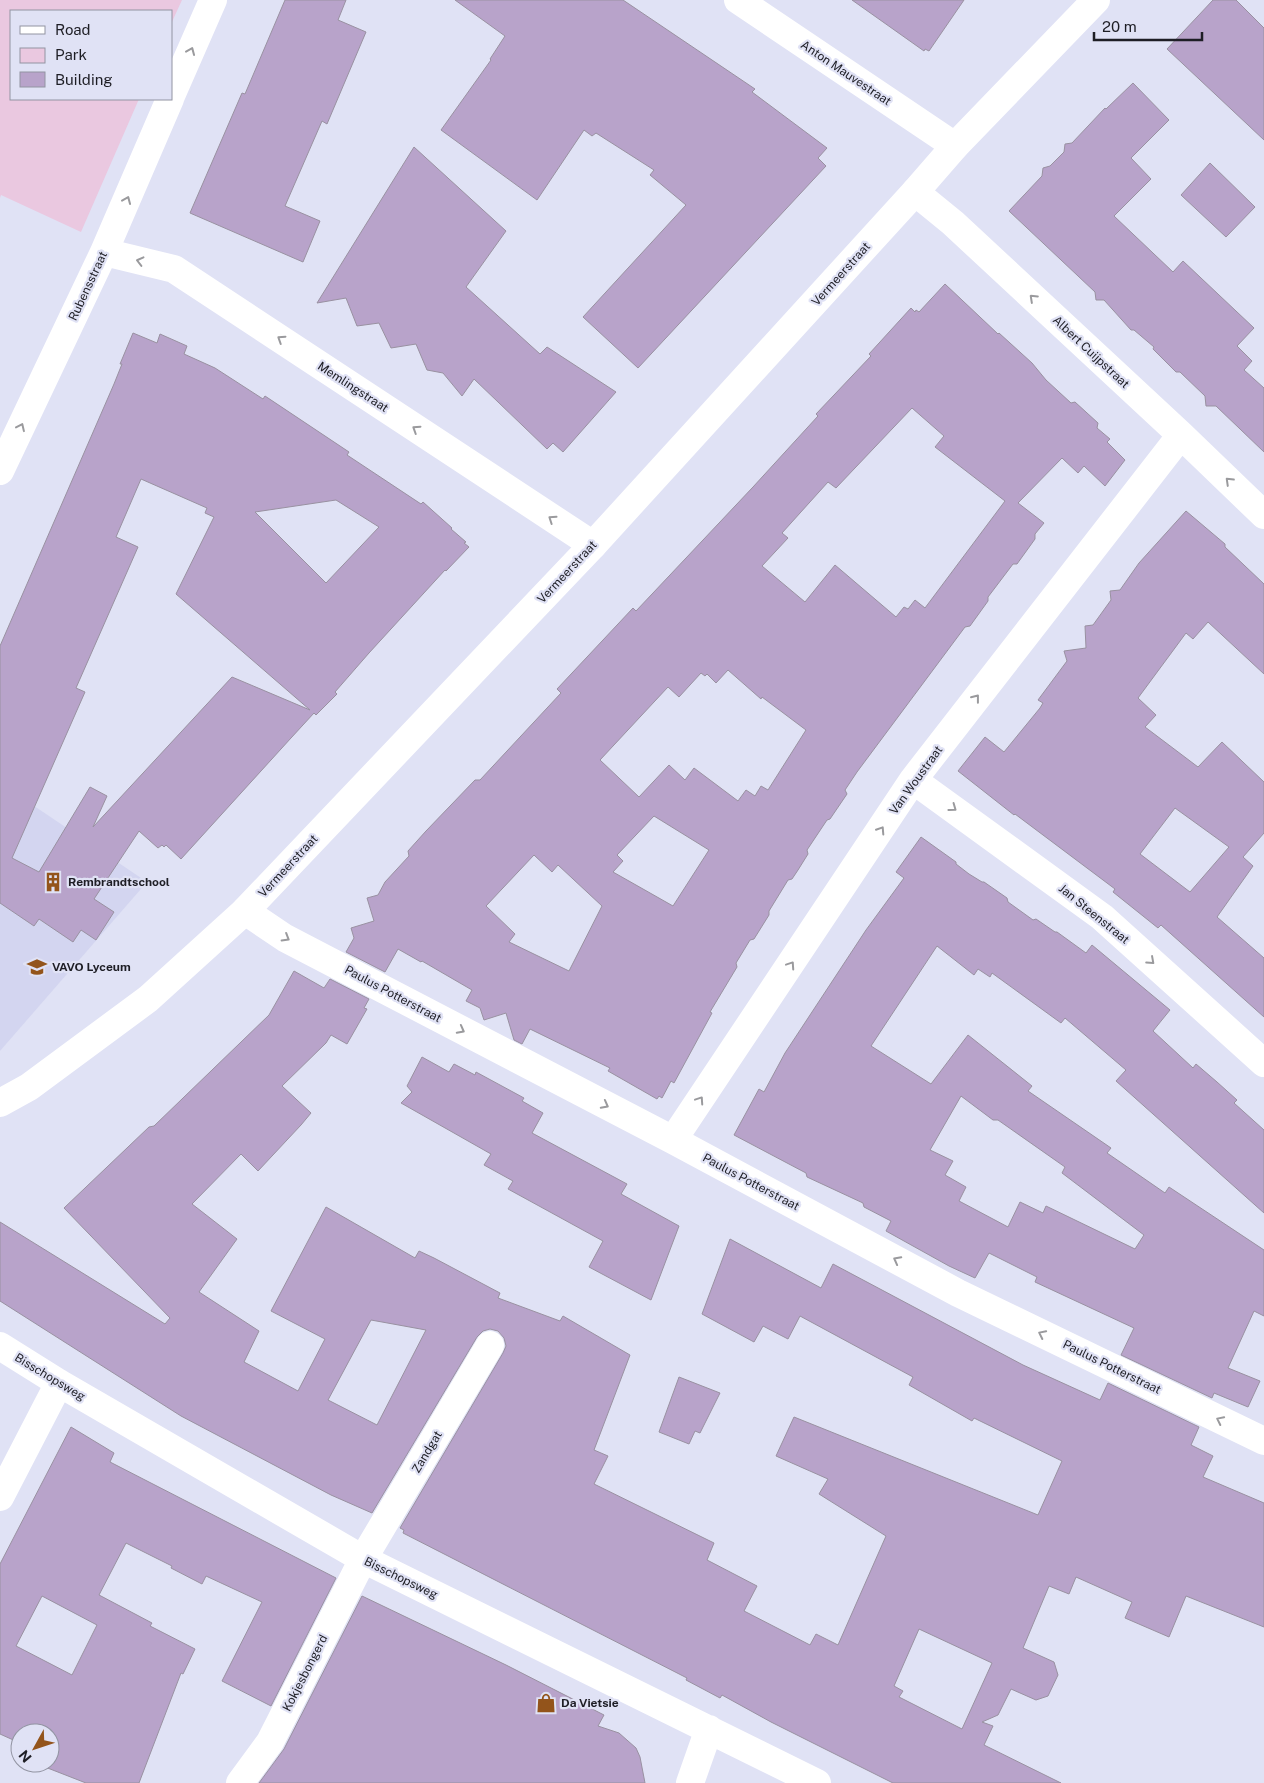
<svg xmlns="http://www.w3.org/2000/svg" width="1264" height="1783" viewBox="0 0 1264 1783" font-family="'Public Sans',sans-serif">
	<rect width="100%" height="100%" fill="#e0e2f5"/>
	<path fill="#d3d5f0" d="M 0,783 L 147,882 L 0,1051 Z"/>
	<path fill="#eac8e0" d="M 0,0 L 182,0 L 171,24 L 171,11 L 11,11 L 11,99 L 139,99 L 81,232 L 1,195 L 0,198 Z"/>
	<path fill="#b8a3ca" stroke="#9991a1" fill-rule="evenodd" d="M 285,0 L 346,0 L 338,20 L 366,32 L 327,124 L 322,121 L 285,206 L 320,221 L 303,262 L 190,213 L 242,93 L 245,94 Z
		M 455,0 L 623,0 L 755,89 L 752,92 L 827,148 L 818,158 L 826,166 L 638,368 L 583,317 L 686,205 L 650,175 L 654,170 L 596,133 L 592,136 L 584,130 L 537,200 L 441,130 L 491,60 L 490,59 L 505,36 Z
		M 852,0 L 964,0 L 929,51 L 925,49 L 924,51 Z
		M 1213,0 L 1236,0 L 1264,28 L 1264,140 L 1167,49 Z
		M 1133,83 L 1169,120 L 1131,158 L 1151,179 L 1114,216 L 1173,272 L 1183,261 L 1254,328 L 1237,346 L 1252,361 L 1244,370 L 1264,388 L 1264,452 L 1216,406 L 1206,406 L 1205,396 L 1180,372 L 1176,372 L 1153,349 L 1154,347 L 1134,330 L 1131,330 L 1104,300 L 1096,300 L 1095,292 L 1009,211 L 1042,176 L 1043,168 L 1050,166 L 1064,152 L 1065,144 L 1072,143 L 1105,108 L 1106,109 Z
		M 414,147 L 506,231 L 466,287 L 540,354 L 547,347 L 616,392 L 563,452 L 553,443 L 547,449 L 474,379 L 462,396 L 443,373 L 427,370 L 416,344 L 391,348 L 379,323 L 357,326 L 346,298 L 317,303 Z
		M 1210,163 L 1255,207 L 1226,237 L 1181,195 Z
		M 945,284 L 998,334 L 999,333 L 1032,363 L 1046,380 L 1071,403 L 1075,402 L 1098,423 L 1097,428 L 1110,439 L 1107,442 L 1125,460 L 1105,486 L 1084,466 L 1078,473 L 1062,458 L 1018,503 L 1044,523 L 1035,534 L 1035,539 L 1017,564 L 1013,564 L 988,597 L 988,601 L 970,626 L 965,627 L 857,772 L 845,790 L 847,794 L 830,819 L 827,820 L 807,850 L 808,854 L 798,870 L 792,879 L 788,880 L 769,911 L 769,915 L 754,939 L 750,940 L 736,963 L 737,967 L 710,1012 L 712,1013 L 674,1083 L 671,1081 L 662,1098 L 659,1096 L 657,1099 L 608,1071 L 610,1068 L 530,1029 L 522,1044 L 514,1040 L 506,1013 L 484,1020 L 480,1008 L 466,1001 L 472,990 L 422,961 L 421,962 L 398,949 L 385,972 L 346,952 L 354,938 L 351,928 L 374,921 L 367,898 L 378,895 L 385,882 L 409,856 L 408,851 L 426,831 L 475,780 L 480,780 L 561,693 L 557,689 L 633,608 L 636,611 L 753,487 L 818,416 L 816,414 L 871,356 L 869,354 L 911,308 L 915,312 L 916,310 L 919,312 ZM 912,408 L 944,436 L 935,447 L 1005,501 L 925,608 L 915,600 L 908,609 L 904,607 L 896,617 L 835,565 L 805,602 L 762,566 L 788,538 L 782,533 L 828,482 L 836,488 ZM 728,670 L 761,699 L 762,697 L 806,730 L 768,790 L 761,786 L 755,796 L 746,790 L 738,801 L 694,768 L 685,780 L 669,765 L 639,797 L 600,760 L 668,687 L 679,697 L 701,673 L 705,676 L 707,674 L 716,683 ZM 654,816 L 709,850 L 673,906 L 613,872 L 623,861 L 617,855 ZM 534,855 L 552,872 L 558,865 L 602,906 L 569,971 L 509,942 L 515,934 L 486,906 Z
		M 133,333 L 157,343 L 160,334 L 187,346 L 184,354 L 215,368 L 263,399 L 265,396 L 349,452 L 347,455 L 421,504 L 423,502 L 452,528 L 451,529 L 466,542 L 464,543 L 469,547 L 446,571 L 445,570 L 369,653 L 335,692 L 337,694 L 316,715 L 314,713 L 291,738 L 181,859 L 166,845 L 164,847 L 162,845 L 158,848 L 139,831 L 94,899 L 114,912 L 96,940 L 81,930 L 73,942 L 39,919 L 34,926 L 0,903 L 0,646 L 114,384 L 122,364 L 120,364 ZM 141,479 L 207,508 L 205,513 L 214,517 L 176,594 L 310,710 L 232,677 L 93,827 L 107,796 L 90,787 L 39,872 L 12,858 L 85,692 L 76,688 L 138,547 L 116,537 ZM 336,500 L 379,527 L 326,583 L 255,512 Z
		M 1186,511 L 1225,544 L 1225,547 L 1264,584 L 1264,674 L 1208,622 L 1193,639 L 1186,633 L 1138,698 L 1156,715 L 1145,727 L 1198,767 L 1222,742 L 1264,782 L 1264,833 L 1243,857 L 1253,866 L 1217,917 L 1264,958 L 1264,1017 L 1161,925 L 1158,928 L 1113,892 L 1115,889 L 1015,814 L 1014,815 L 958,771 L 985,737 L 1004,752 L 1040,708 L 1043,703 L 1038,700 L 1067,661 L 1064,651 L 1086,648 L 1085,626 L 1093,625 L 1111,600 L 1110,591 L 1120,590 L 1139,563 ZM 1175,808 L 1229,847 L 1190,892 L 1140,854 Z
		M 921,837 L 956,862 L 956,864 L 969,874 L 982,882 L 984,882 L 1007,898 L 1008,902 L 1033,920 L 1036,919 L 1055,932 L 1057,932 L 1086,953 L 1092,945 L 1170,1010 L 1153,1031 L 1193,1068 L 1196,1064 L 1217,1082 L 1237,1100 L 1234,1103 L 1264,1130 L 1264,1213 L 1116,1081 L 1126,1070 L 1065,1018 L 1061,1023 L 992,973 L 990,977 L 978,969 L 974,975 L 937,946 L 871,1046 L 931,1084 L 968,1035 L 1032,1086 L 1028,1091 L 1111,1148 L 1107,1153 L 1165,1193 L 1169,1187 L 1264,1250 L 1264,1316 L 1254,1311 L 1228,1368 L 1260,1381 L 1248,1407 L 1214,1393 L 1212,1398 L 1121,1355 L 1134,1328 L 1035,1282 L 1037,1277 L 989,1253 L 975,1278 L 949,1266 L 886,1231 L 891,1221 L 864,1207 L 863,1203 L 807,1177 L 806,1173 L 734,1135 L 759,1089 L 764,1092 L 785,1053 L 866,930 L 904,878 L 896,872 ZM 961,1096 L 993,1120 L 998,1120 L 1065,1167 L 1062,1173 L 1144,1235 L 1135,1249 L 1046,1206 L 1043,1213 L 1020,1202 L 1008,1227 L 959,1201 L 966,1187 L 945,1175 L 953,1161 L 930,1150 Z
		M 294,971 L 324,988 L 330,979 L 369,999 L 364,1008 L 367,1009 L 347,1044 L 331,1035 L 326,1043 L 282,1086 L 311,1113 L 301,1125 L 258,1171 L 241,1154 L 192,1204 L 237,1239 L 199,1292 L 259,1331 L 244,1362 L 298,1391 L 325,1339 L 271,1311 L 326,1207 L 415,1258 L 419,1251 L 434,1258 L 500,1293 L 498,1298 L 560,1321 L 563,1316 L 630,1355 L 594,1450 L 608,1456 L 594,1484 L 714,1543 L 707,1560 L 757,1586 L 744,1611 L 810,1645 L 816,1634 L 838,1645 L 886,1536 L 819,1494 L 828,1479 L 776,1456 L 794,1417 L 1038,1515 L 1062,1461 L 974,1418 L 972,1421 L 909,1385 L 913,1377 L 800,1316 L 788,1339 L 763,1326 L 754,1342 L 702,1314 L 730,1239 L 821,1288 L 833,1264 L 1023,1365 L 1100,1400 L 1108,1383 L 1199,1427 L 1191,1445 L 1213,1456 L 1203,1477 L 1264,1503 L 1264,1627 L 1186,1596 L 1169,1637 L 1125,1618 L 1132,1602 L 1076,1577 L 1069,1594 L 1049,1586 L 1023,1648 L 1054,1662 L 1058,1675 L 1048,1696 L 1036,1700 L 1011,1689 L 998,1715 L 982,1722 L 993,1726 L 984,1745 L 1061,1783 L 893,1783 L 771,1722 L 722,1695 L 720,1698 L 686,1680 L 687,1678 L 403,1533 L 404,1530 L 400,1528 L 503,1353 L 506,1346 L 504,1338 L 498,1331 L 490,1329 L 483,1331 L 477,1337 L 372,1513 L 331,1495 L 181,1416 L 0,1301 L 0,1222 L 165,1324 L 170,1318 L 64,1208 L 149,1127 L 154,1126 L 269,1015 ZM 371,1320 L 426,1330 L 377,1425 L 328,1400 ZM 919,1629 L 992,1663 L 962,1729 L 899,1697 L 903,1691 L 894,1686 Z
		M 422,1057 L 449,1072 L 454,1064 L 475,1075 L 476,1072 L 524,1098 L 522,1101 L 543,1113 L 532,1133 L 627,1184 L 621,1194 L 679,1226 L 651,1300 L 589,1267 L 603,1241 L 508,1189 L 513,1181 L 484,1165 L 491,1154 L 401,1103 L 412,1092 L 407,1086 Z
		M 679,1377 L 720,1393 L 700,1433 L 695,1431 L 689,1444 L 659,1432 Z
		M 71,1427 L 114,1453 L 110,1462 L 336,1578 L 271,1706 L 222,1681 L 262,1602 L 206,1576 L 202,1584 L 171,1568 L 172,1566 L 126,1543 L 99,1595 L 152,1623 L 150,1626 L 195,1649 L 183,1674 L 181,1673 L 139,1783 L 86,1783 L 45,1767 L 47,1763 L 50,1763 L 50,1733 L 20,1733 L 20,1743 L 0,1734 L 0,1564 ZM 42,1596 L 97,1625 L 72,1675 L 16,1646 Z
		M 362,1596 L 506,1665 L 604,1715 L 598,1726 L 619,1733 L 636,1748 L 640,1757 L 645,1783 L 259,1783 L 284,1749 Z"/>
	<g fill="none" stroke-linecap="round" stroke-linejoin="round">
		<path stroke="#fff" stroke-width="28" d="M 738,0 L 955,146
			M 171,96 L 213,0
			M 915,192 L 953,223 L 1181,435 L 1264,515
			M 104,252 L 174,269 L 593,545
			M 0,471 L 104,252 L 170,99
			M 913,780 L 1102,917 L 1264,1063
			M 245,911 L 285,938 L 673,1140 L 958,1293 L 1264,1441
			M 673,1140 L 913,780 L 1181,435
			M 0,1346 L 59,1383 L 363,1559 L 817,1783
			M 0,1497 L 59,1383
			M 240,1783 L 270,1742 L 363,1559 L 490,1345
			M 690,1783 L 709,1729"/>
		<path stroke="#fff" stroke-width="28" d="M 0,1103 L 29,1087 L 148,999 L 245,911 L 593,545 L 915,192 L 955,146 L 1096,0"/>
	</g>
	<defs><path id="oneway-chevron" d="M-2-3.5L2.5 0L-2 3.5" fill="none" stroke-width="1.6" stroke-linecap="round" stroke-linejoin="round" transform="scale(1.25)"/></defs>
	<g stroke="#9a9a9d">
		<use href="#oneway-chevron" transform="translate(191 51) rotate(-67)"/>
		<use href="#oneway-chevron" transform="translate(127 200) rotate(-67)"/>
		<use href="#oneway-chevron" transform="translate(140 261) rotate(-166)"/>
		<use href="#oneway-chevron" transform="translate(1033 298) rotate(-137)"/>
		<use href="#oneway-chevron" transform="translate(281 339) rotate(-147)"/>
		<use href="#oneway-chevron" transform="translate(21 427) rotate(-65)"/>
		<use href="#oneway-chevron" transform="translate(416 429) rotate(-147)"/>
		<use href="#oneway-chevron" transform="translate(1229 481) rotate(-136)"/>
		<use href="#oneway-chevron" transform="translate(552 519) rotate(-146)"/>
		<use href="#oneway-chevron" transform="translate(976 698) rotate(-52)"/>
		<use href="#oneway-chevron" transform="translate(953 808) rotate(36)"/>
		<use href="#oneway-chevron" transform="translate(881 830) rotate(-57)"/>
		<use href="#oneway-chevron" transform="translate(286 938) rotate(31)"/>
		<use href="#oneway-chevron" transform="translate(1151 961) rotate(42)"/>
		<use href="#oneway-chevron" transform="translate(791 965) rotate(-56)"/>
		<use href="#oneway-chevron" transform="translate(461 1030) rotate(28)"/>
		<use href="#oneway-chevron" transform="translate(700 1100) rotate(-56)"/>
		<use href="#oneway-chevron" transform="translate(605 1105) rotate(28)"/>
		<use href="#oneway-chevron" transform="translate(897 1260) rotate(-152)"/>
		<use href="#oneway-chevron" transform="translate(1042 1334) rotate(-154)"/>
		<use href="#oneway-chevron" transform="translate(1220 1420) rotate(-154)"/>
	</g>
	<defs>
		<symbol id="building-bare" viewBox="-9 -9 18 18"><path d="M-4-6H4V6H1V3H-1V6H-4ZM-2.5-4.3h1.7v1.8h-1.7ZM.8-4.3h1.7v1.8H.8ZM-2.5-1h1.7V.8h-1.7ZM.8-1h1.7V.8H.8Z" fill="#93541b" stroke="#e0e2f5" stroke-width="2.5" paint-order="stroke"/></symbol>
		<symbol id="school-bare" viewBox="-9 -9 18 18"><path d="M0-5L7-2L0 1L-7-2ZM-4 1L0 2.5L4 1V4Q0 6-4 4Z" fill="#93541b" stroke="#e0e2f5" stroke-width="2.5" paint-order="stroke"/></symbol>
		<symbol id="shop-bare" viewBox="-9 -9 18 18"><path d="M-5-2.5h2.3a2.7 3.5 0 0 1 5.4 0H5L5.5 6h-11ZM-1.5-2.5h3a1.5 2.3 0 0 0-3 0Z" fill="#93541b" stroke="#e0e2f5" stroke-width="2.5" paint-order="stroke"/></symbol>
	</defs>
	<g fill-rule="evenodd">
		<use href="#building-bare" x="39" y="868" width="28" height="28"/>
		<use href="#school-bare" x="23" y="953" width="28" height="28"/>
		<use href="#shop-bare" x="532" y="1689" width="28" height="28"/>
	</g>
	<g text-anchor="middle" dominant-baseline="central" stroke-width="4.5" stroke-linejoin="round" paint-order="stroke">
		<g font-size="12" fill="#1e1e25" stroke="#e0e2f5">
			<text transform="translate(846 73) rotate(34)">Anton Mauvestraat</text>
			<text transform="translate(841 274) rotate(-48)">Vermeerstraat</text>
			<text transform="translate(88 286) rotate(-65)">Rubensstraat</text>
			<text transform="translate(1091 352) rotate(43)">Albert Cuijpstraat</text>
			<text transform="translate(353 387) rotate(33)">Memlingstraat</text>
			<text transform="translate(567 572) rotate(-47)">Vermeerstraat</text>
			<text transform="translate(916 780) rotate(-54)">Van Woustraat</text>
			<text transform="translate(288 866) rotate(-47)">Vermeerstraat</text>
			<text transform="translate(1094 914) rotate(39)">Jan Steenstraat</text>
			<text transform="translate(393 994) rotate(28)">Paulus Potterstraat</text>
			<text transform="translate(751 1182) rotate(28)">Paulus Potterstraat</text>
			<text transform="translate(1112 1367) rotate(26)">Paulus Potterstraat</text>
			<text transform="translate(50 1377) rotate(31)">Bisschopsweg</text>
			<text transform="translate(427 1452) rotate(-59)">Zandgat</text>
			<text transform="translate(401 1578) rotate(26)">Bisschopsweg</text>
			<text transform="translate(305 1673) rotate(-63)">Kokjesbongerd</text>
		</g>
		<g font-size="12" font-weight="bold" fill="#1e1e25" stroke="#e0e2f5" text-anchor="start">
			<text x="68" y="882">Rembrandtschool</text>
			<text x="52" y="967">VAVO Lyceum</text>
			<text x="561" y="1703">Da Vietsie</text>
		</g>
	</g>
	<rect x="10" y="10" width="162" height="90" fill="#e0e2f5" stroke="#9294a2"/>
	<rect x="20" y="26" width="25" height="8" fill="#ffffff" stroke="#9294a2"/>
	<text x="55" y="35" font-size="15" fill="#1e1e25">Road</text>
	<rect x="20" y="48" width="25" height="15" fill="#eac8e0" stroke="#9294a2"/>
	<text x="55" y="60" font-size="15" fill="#1e1e25">Park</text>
	<rect x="20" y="72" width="25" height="15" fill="#b8a3ca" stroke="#9294a2"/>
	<text x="55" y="85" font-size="15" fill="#1e1e25">Building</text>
	<g transform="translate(35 1748) rotate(230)"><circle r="24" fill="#e0e2f5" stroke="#9294a2"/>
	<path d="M0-4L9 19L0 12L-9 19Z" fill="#93541b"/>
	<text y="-8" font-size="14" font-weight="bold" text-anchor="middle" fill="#1e1e25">N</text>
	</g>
	<path d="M1094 32v8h108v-8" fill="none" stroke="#1e1e25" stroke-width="2.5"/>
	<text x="1102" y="32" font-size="15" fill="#1e1e25" stroke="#e0e2f5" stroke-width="4" paint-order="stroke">20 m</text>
</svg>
